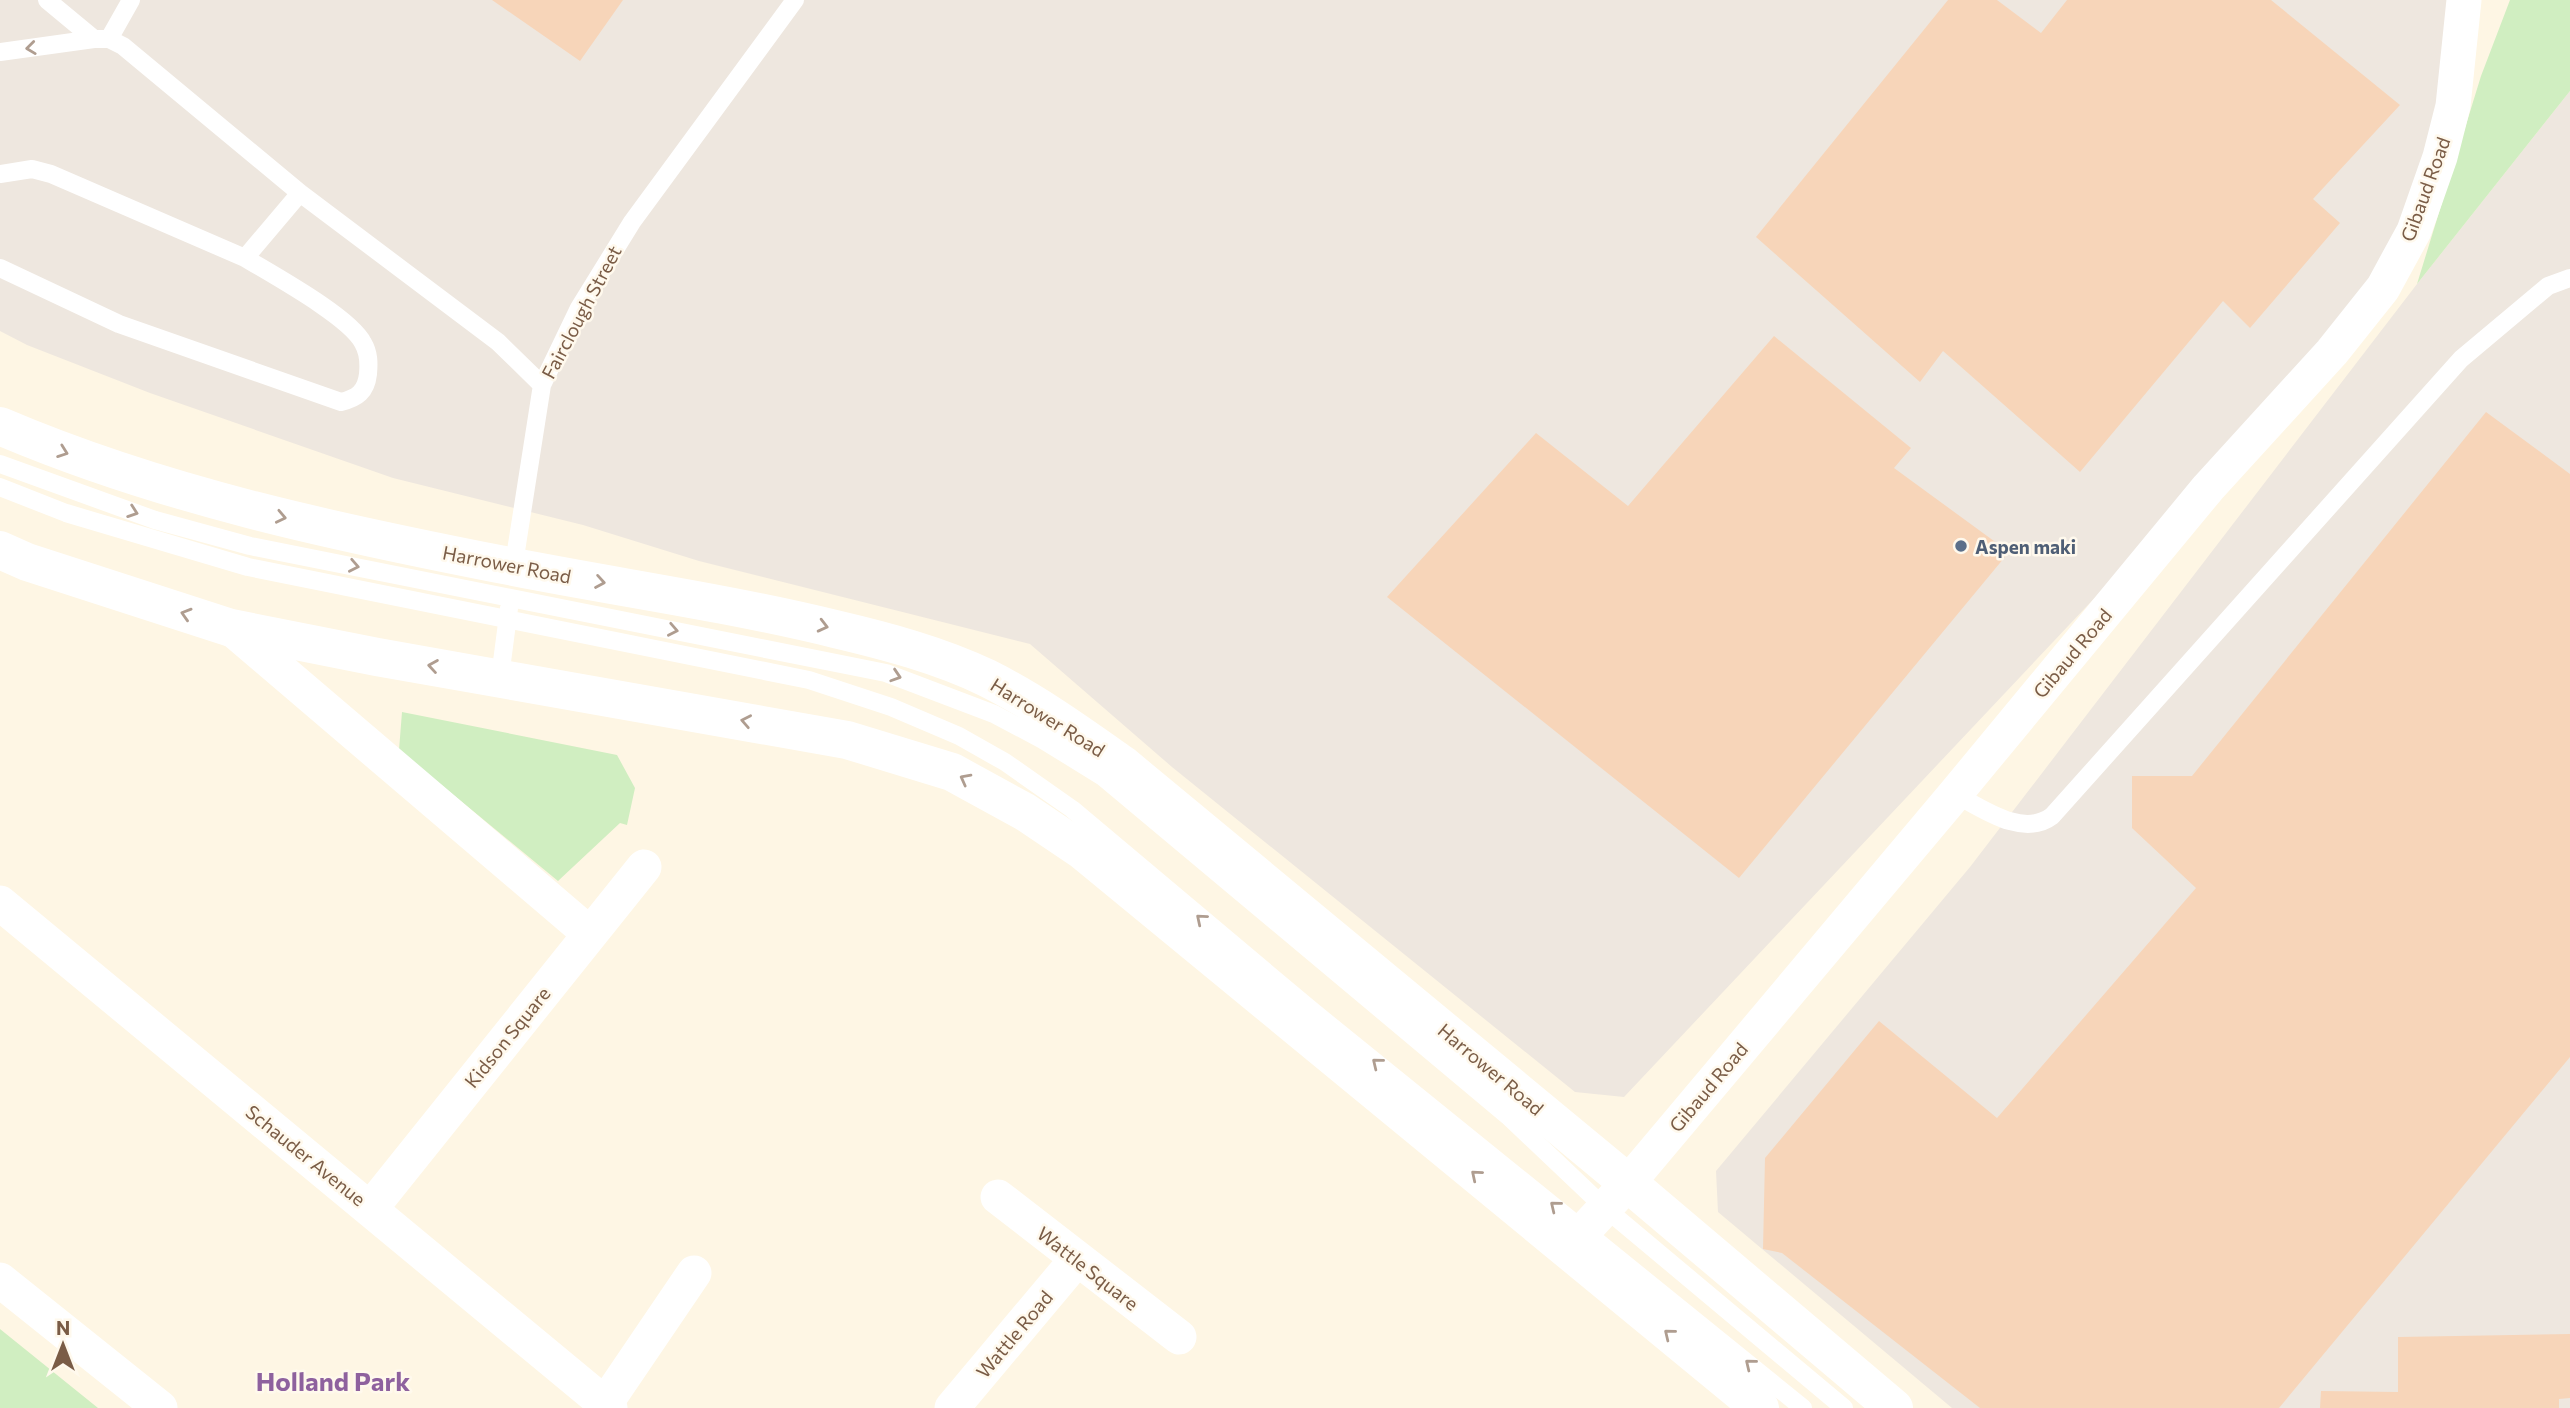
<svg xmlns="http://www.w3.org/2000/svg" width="2570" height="1408" viewBox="0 0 2570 1408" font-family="Commissioner,sans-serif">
	<rect width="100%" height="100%" fill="#fef6e4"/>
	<path fill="#eee7df" d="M 0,0 L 2452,0 L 2451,90 L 2408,231 L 2336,342 L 1624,1097 L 1575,1092 L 1172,767 L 1030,644 L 699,561 L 583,525 L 393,478 L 150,393 L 27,345 L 0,331 Z
		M 2570,91 L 2570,1408 L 1952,1408 L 1718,1212 L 1716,1171 L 1970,867 L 2417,284 Z"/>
	<path fill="#d0eec1" d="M 2510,0 L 2570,0 L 2570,91 L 2417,284 L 2481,76 Z
		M 402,712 L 617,755 L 635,788 L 627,825 L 620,823 L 558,881 L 399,750 Z
		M 0,1329 L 98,1408 L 0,1408 Z"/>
	<path fill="#f7d5b9" d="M 492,0 L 623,0 L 580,61 Z
		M 1948,0 L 1997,0 L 2041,33 L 2067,0 L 2271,0 L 2400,105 L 2313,199 L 2340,223 L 2250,328 L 2223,301 L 2080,472 L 1943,351 L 1920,382 L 1756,237 Z
		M 1774,336 L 1911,448 L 1894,468 L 2009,552 L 1739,878 L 1387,597 L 1536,433 L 1628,506 Z
		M 2486,412 L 2570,474 L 2570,1057 L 2279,1408 L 1980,1408 L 1782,1253 L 1763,1249 L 1765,1158 L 1879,1021 L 1997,1118 L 2196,888 L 2132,828 L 2132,776 L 2192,776 Z
		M 2570,1334 L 2570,1398 L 2559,1399 L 2559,1408 L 2320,1408 L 2321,1391 L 2398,1392 L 2398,1337 Z"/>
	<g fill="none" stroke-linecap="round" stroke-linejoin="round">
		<path stroke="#fff" stroke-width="18" d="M 47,0 L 94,39
			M 109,39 L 131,0
			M 0,52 L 94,39 L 109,39 L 123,46 L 300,193 L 498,342 L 542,385
			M 0,174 L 32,169 L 51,174 L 245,258 L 300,193
			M 0,268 L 119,324 L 341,402 C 357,398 366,392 368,374 C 369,363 369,353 363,343 C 350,317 273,275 245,258
			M 0,464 L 155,520 L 250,546 L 886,673 L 994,714 L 1043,740 L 1103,777 L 1508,1116 L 1605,1208 L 1844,1408
			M 0,487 L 66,513 L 248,567 L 809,680 L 891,707 L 959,736 L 1005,762 L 1072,809 L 1310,1009 L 1803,1408
			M 513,570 L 542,385 L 579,308 L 632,222 L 795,0
			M 500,677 L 509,608
			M 1955,794 C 1983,809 2023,838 2052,816 L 2461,359 L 2548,286 L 2570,278"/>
		<path stroke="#fff" stroke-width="35" d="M 231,628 L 590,934
			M 0,903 L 610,1408
			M 998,1197 L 1179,1337
			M 371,1208 L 644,867
			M 1566,1250 L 1628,1183 L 1955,794 L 2208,488 L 2332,352 L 2383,288 L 2414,231 L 2440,157 L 2453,106 L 2464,0
			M 0,1280 L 160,1408
			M 605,1404 L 694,1273
			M 952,1408 L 1077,1259"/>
		<path stroke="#fff" stroke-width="38" d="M 0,426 C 164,496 339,533 514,567 C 621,588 729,603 835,629 C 886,641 939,655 987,678 C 1035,702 1078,733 1122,764 L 1628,1183 L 1894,1408
			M 0,550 L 27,562 L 231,628 L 377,657 L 847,740 L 952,772 L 1025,812 L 1083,851 L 1760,1408"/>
	</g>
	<defs><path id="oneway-chevron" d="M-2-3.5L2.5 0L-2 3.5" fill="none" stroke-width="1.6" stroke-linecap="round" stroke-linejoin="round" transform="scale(1.75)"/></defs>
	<g stroke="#af9d90">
		<use href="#oneway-chevron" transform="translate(31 48) rotate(173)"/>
		<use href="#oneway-chevron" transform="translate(63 452) rotate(20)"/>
		<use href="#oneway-chevron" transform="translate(133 512) rotate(19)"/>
		<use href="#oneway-chevron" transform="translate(281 517) rotate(12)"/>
		<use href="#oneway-chevron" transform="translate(354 566) rotate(11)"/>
		<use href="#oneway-chevron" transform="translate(600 582) rotate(10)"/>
		<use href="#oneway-chevron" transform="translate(186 614) rotate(-163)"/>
		<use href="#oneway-chevron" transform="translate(823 626) rotate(14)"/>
		<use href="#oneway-chevron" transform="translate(673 630) rotate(11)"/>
		<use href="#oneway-chevron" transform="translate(433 666) rotate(-171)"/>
		<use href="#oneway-chevron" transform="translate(896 676) rotate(18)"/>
		<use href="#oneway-chevron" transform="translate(746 721) rotate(-169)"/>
		<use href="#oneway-chevron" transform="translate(965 779) rotate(-152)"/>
		<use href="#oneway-chevron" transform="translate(1201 919) rotate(-140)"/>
		<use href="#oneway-chevron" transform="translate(1377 1063) rotate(-141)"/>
		<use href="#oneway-chevron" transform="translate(1476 1175) rotate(-140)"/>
		<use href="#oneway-chevron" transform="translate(1555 1206) rotate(-141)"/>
		<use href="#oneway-chevron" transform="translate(1669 1334) rotate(-141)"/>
		<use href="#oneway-chevron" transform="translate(1750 1364) rotate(-141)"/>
	</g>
	<circle fill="#5c6f8a" stroke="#fff9ed" stroke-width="2.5" cx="1961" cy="546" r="7"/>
	<g text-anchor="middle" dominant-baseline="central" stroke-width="5" stroke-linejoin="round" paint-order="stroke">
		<g font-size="19" fill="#7a5c46" stroke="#fff9ed">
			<text transform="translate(2425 189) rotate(-70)">Gibaud Road</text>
			<text transform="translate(581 312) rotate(-62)">Fairclough Street</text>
			<text transform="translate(507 564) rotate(11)">Harrower Road</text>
			<text transform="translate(2072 653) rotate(-50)">Gibaud Road</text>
			<text transform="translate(1048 717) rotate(32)">Harrower Road</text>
			<text transform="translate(507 1037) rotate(-51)">Kidson Square</text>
			<text transform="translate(1491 1069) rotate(40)">Harrower Road</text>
			<text transform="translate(1708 1087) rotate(-50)">Gibaud Road</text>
			<text transform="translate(306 1155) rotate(39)">Schauder Avenue</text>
			<text transform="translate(1088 1268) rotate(38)">Wattle Square</text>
			<text transform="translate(1014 1334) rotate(-50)">Wattle Road</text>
		</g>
		<g font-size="19" font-weight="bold" fill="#4e5e75" stroke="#fff9ed" text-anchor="start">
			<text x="1975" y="546">Aspen maki</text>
		</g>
		<g font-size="26" font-weight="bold" fill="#8e619e" stroke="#fff9ed">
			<text x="333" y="1380">Holland Park</text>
		</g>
	</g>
	<g transform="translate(63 1345)" stroke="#fff9ed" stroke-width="5" paint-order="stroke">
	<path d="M0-5L12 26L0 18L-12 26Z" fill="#7a5c46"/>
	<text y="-10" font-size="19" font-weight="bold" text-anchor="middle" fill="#7a5c46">N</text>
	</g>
</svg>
